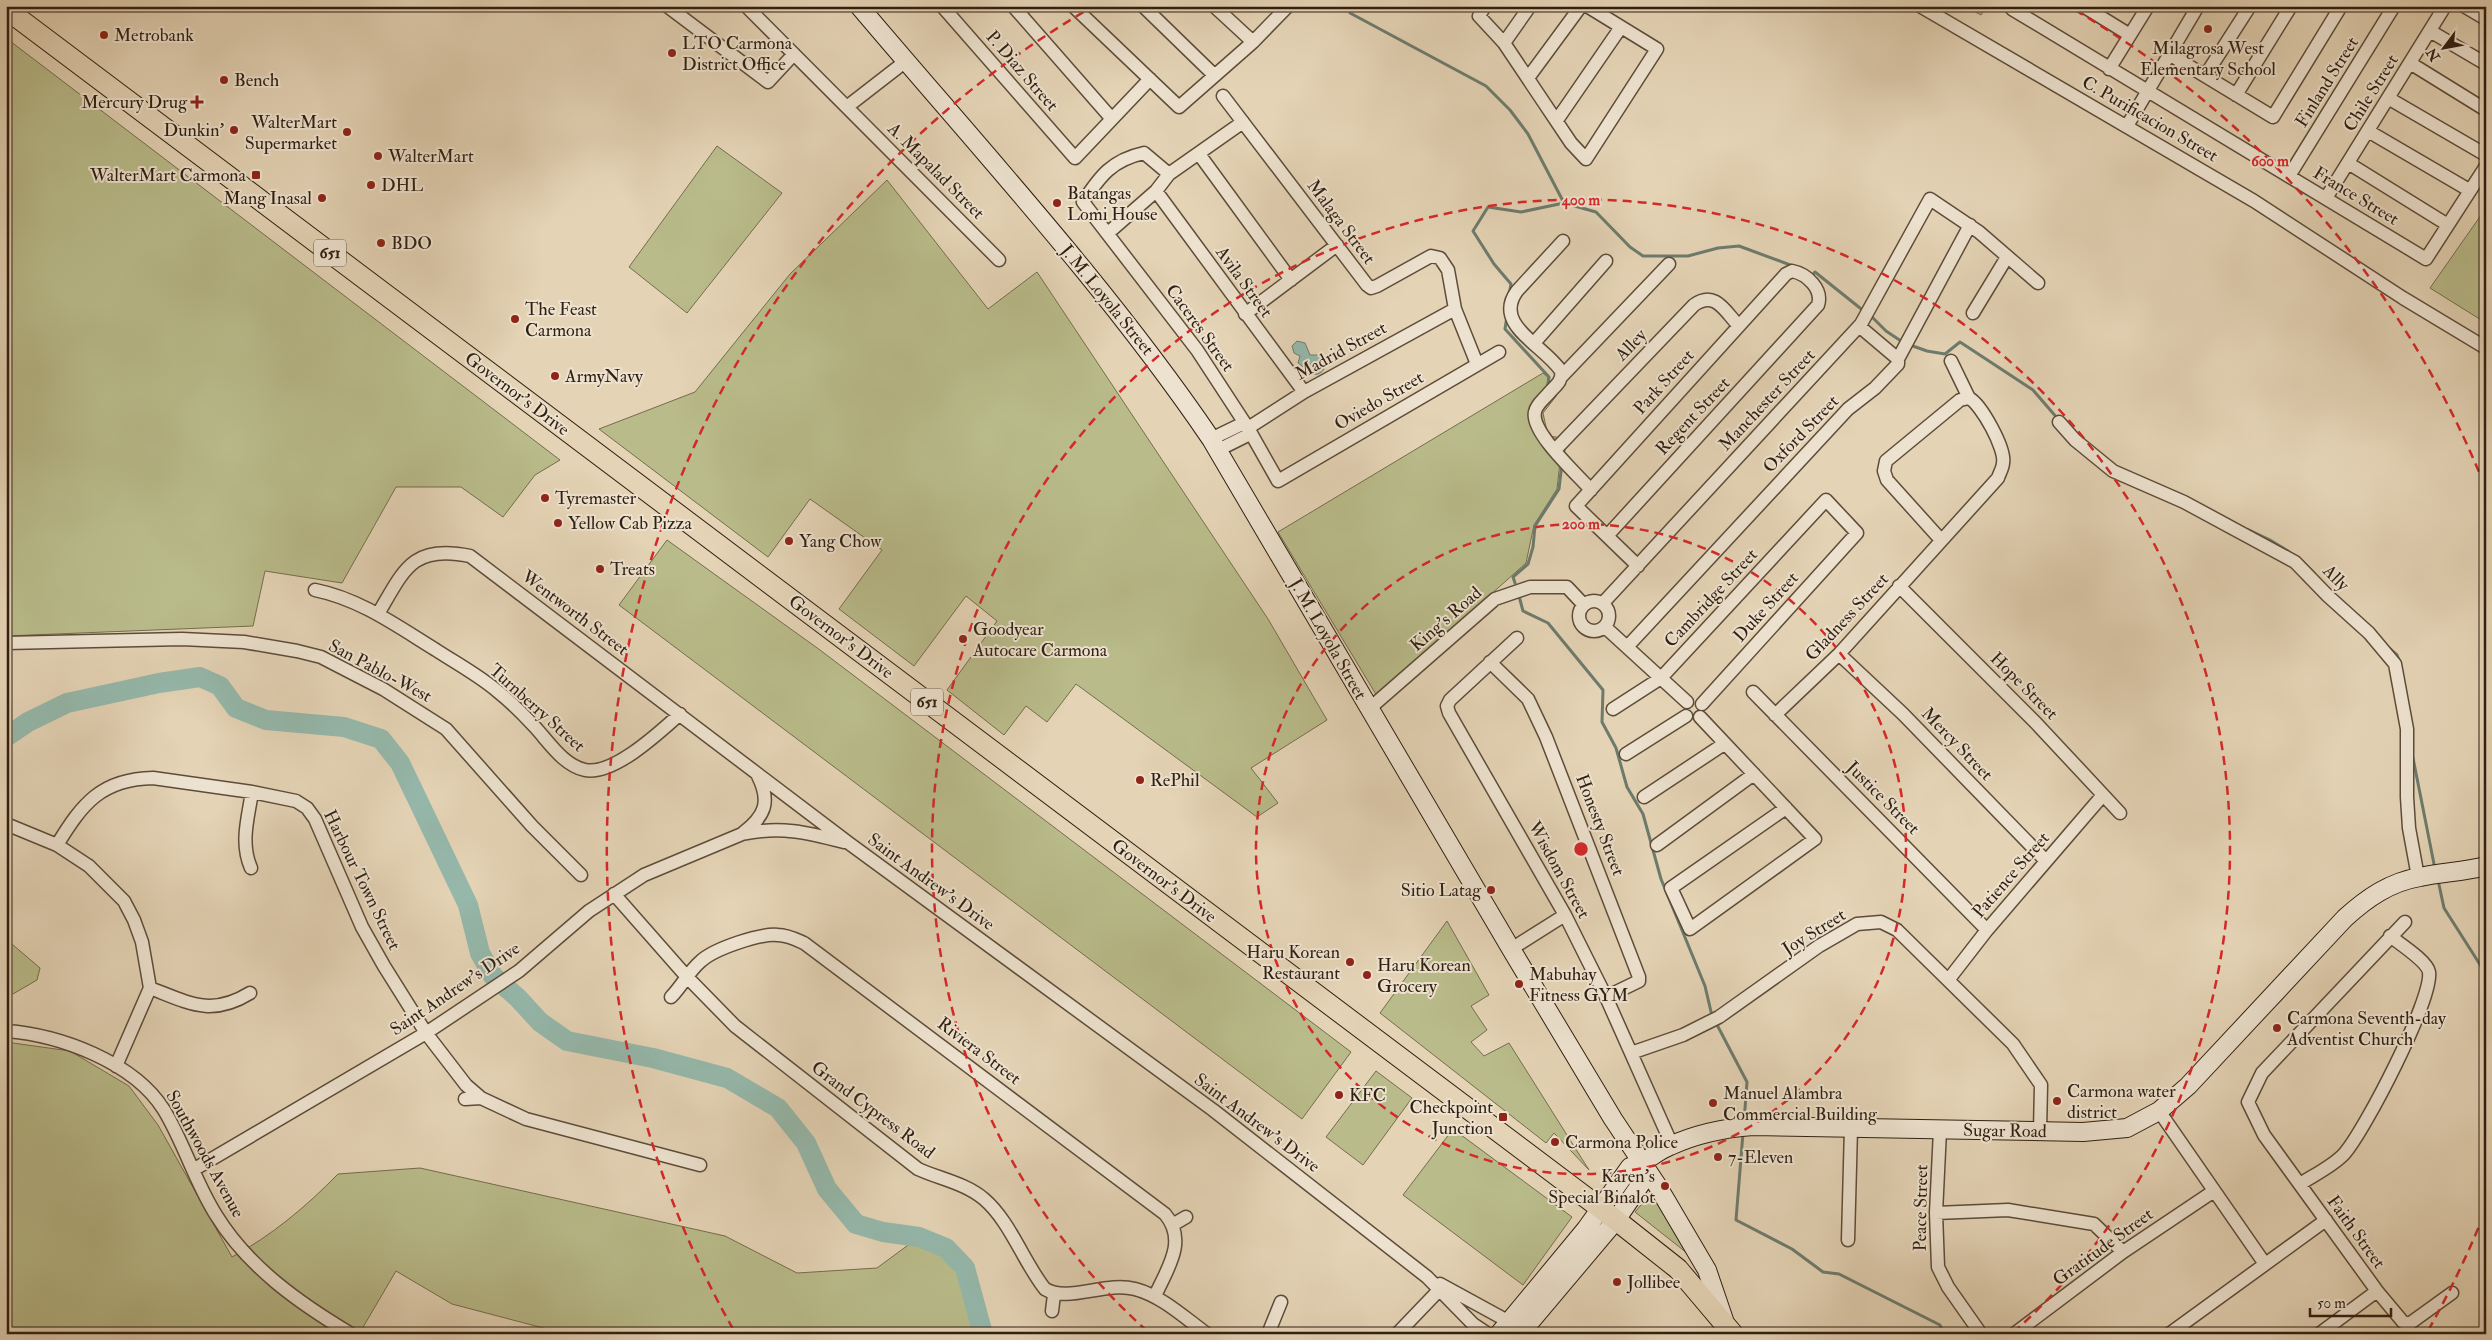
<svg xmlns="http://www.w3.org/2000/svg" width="2492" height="1340" viewBox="0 0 2492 1340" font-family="'IM FELL Double Pica',serif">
	<rect width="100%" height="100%" fill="#e4d3b5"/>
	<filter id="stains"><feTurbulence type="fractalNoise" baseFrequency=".004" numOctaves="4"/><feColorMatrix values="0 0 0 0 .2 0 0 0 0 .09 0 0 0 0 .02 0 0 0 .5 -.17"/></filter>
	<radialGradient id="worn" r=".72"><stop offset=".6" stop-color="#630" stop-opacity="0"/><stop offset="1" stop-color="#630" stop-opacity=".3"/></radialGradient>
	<path fill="#b9bb8a" stroke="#746d4e" d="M 1964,6 L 1987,6 L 1981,15 Z
		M 6,38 L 560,460 L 535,475 L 503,517 L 461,487 L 396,487 L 342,583 L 265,571 L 253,626 L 6,636 Z
		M 717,146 L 782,193 L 687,313 L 629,267 Z
		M 887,180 L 988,309 L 1037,272 L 1268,619 L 1327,720 L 1251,768 L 1278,803 L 1257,817 L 1076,684 L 1047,722 L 1026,706 L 1004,735 L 947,690 L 997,621 L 966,596 L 914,666 L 839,609 L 882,550 L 810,499 L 768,557 L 599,429 L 695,392 L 790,274 Z
		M 2486,208 L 2486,323 L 2430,288 Z
		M 1543,373 L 1548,377 L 1546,391 L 1557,395 L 1543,413 L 1548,436 L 1570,439 L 1560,462 L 1557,489 L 1534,525 L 1526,563 L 1377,696 L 1278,532 Z
		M 667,540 L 820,650 L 1351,1052 L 1302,1119 L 619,605 Z
		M 1447,921 L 1489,995 L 1471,1006 L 1487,1030 L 1471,1042 L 1484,1056 L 1509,1043 L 1589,1170 L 1554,1133 L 1546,1143 L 1380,1013 Z
		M 6,939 L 40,968 L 37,980 L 6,998 Z
		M 6,1042 L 70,1051 L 129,1086 L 158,1125 L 232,1257 C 271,1236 307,1206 338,1174 L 420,1168 L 725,1236 L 797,1273 L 877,1268 L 919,1237 L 946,1248 L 965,1268 L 983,1334 L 566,1334 L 452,1304 L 396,1271 L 359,1334 L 6,1334 Z
		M 1376,1071 L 1412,1098 L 1363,1165 L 1326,1137 Z
		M 1453,1129 L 1572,1217 L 1523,1285 L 1403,1195 Z
		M 1653,1191 L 1692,1257 L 1635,1212 Z"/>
	<path fill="#95b8ab" stroke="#6d7b6d" d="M 1297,341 L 1305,343 L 1310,355 L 1319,355 L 1323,359 L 1325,368 C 1315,382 1307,369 1298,363 L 1300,356 L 1294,353 L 1292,346 Z"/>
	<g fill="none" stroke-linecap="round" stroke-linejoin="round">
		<path stroke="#6d7b6d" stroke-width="3" d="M 1348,6 L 1350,13 L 1486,86 L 1510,110 L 1528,134 L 1564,203
			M 1811,277 L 1815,272 L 1865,312
			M 1509,295 L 1511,284 L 1494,264 L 1473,231 L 1488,207 L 1521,212 L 1564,203 L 1596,212 L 1630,247 L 1643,256 L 1688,256 L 1718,248 L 1739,246 L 1793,266
			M 1870,315 L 1886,331 L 1904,343
			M 1507,316 L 1505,329 L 1549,377 L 1548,388
			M 1910,345 L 1927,351 L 1945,354 L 1960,342 L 2033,390 L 2058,419
			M 2249,530 L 2270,540 L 2288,551
			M 2301,560 L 2314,573
			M 1515,583 L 1513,577 L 1528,564 L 1533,547 L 1535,526 L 1559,489 L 1562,463
			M 1519,596 L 1523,611 L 1548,623 L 1603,690 L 1602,722 L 1616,748 L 1627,787 L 1643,814 L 1661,879 L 1705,986 L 1712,1016
			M 2389,648 L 2397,655 L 2399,660
			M 2413,758 L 2435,869
			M 2438,880 L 2444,908 L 2486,974
			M 1715,1021 L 1747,1082 L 1744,1122
			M 1743,1133 L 1736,1220 L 1792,1249 L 1823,1272 L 1839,1274 L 1940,1325 L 1944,1334"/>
		<path stroke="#95b8ab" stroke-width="20" d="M 6,737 L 28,722 L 67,703 L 159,683 L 200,677 L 220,686 L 236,708 L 266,720 L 344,727 L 381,739 L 400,763 L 468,905 L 480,953 L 493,976 L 518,998 L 540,1022 L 567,1041 L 653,1058 L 727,1078 L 778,1108 L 806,1143 L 827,1189 L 856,1224 L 883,1232 L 919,1237 L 946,1248 L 965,1268 L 983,1334"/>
		<defs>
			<path id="minor" d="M 667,6 L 768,82 L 794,54
				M 746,6 L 999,260
				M 942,6 L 1075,158 L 1150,79
				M 1013,6 L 1112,119
				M 1073,6 L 1179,107 L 1253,42 L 1288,6
				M 1143,6 L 1214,75
				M 1214,6 L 1253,42
				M 1485,6 L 1479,16 L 1504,43 L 1571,143 L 1586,159 L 1657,49 L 1587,6
				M 1920,6 L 2254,201 L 2403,298 L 2486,348
				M 2014,6 L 2012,9 L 2426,259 L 2486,166
				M 2083,6 L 2130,35
				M 2464,6 L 2486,19
				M 2430,31 L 2486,64
				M 1504,43 L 1530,6
				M 2169,54 L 2273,117 L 2341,6
				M 2410,63 L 2486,110
				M 2109,69 L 2148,6
				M 2205,76 L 2250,6
				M 1528,78 L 1581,6
				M 2236,95 L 2291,6
				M 1223,96 L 1367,285 L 1371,288 L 1377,286 L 1431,256 L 1440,258 L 1448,270 L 1455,309 L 1477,364
				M 2388,98 L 2486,155
				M 848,106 L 906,61
				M 1557,120 L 1621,27
				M 2127,126 L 2198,6
				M 2368,131 L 2469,190
				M 1199,154 L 1291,280
				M 2348,163 L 2448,225
				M 1169,174 L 1144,153 C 1112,160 1100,176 1083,202 L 1197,350 L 1248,428 L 1278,481 L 1499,352
				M 2289,176 L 2394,6
				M 1156,191 L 1304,392
				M 2326,198 L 2445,6
				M 1108,233 L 1156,191 L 1169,174 L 1243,122
				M 1563,241 L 1517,291 C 1492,325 1544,345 1561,371 C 1563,381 1555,386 1549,393 C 1544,399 1536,405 1535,412 C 1530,432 1578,475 1591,490
				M 1973,313 L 2007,257
				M 1245,314 L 1337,245
				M 1859,326 L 1898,359
				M 1534,343 L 1606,261
				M 1951,361 L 1969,398
				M 1562,376 L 1669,264
				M 2059,422 L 2075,440 L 2113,471 L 2184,502 L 2295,562 L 2328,596 L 2369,633 L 2395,664 L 2407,729 L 2407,797 L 2409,828 L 2418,877
				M 1248,428 L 1304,392 L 1455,309
				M 1211,439 L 1244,423
				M 1218,450 L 1250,434
				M 1555,450 L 1694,305 C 1715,290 1725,311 1738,325
				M 1607,536 L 1818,305 C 1823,289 1807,274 1792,271 L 1786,274 L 1576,506 L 1638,566
				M 1899,586 L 2036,723 L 2120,813
				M 315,590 C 360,599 397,626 436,650 C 456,663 478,675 496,690 C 510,701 522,713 534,726 C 549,742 563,765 585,770 C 613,776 660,732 680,714
				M1579 616a15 15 0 1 1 30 0a15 15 0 1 1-30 0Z
				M 1603,603 L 1861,324 L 1930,199 L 1979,232 L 2038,283
				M 378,614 C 404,570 412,544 470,556 L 850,844 L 1213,1110 L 1427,1277 L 1473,1324 L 1488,1334
				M 1605,627 L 1687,702
				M 1517,638 L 1450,700 L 1447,706 L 1449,713 L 1565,915 L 1606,997 L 1672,1145
				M 6,643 L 182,639 L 244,642 L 297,651 L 321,657 L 383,689 L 446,729 L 532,826 L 581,875
				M 1627,647 L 1848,409 L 1875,388 L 1898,364 L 1898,359 L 1970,225
				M 1839,654 L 1903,714 L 2046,861
				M 1490,662 L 1528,699 L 1546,737 L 1639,977 L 1639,981 L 1606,997
				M 1753,692 L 1987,930
				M 1369,709 L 1495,599 L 1530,587 L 1567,587 L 1583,604
				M 1613,709 L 1661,678 L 1826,500 L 1857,533 L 1702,704
				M 1775,715 L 1839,654 L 1998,478 C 1999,474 2003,468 2003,463 C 2006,449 1981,404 1969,398 L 1960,400 L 1886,461 L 1884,471 L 1887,480 L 1941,540
				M 1700,717 L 1815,839 L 1690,929 L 1671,888 L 1786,808
				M 1626,754 L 1686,716
				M 1644,797 L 1724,744
				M 6,824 L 57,845 L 89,866 L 124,901 L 134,920 L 142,942 L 150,988 L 116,1066
				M 743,833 C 765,816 771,802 758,776
				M 57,845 C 82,804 101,779 153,778 L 252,792 L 296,801 L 307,808 L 315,819 L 362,927 L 384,966 L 426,1033 L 466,1085 L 481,1098 L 526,1119 L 700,1165
				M 1657,845 L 1754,774
				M 251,868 C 240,843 248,818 252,792
				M 614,894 L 687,977 L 735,1026 L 918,1169 C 940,1179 965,1183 984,1199 C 1010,1221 1024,1263 1045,1289 C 1068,1303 1106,1281 1135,1289 C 1162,1296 1185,1318 1207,1334
				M 2405,922 L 2262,1073 L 2248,1102 L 2264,1135 L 2377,1291 L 2403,1322 L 2409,1324 L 2452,1293
				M 1511,949 L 1565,915
				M 1949,979 L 1987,930 L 2103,795
				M 150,988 C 189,1003 211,1017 250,993
				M 671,997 C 682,986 689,971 701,961 C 714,949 760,933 778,935 C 787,935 795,939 804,943 L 1165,1214 C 1188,1241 1167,1269 1155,1296
				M 6,1031 C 60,1035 134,1062 164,1110 C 184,1143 195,1182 216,1215 C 248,1267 299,1303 351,1334
				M 1631,1053 L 1683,1035 L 1719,1017 L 1819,946 L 1857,924 L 1881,922 L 1897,930 L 2013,1044 L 2041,1085 L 2040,1131
				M 465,1099 L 481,1098
				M 2159,1111 L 2265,1264
				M 1940,1130 L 1936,1213 L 1938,1267 L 1948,1287 L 1981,1334
				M 193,1170 L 426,1033 L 519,971 L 589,911 L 644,875 L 742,834 C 780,826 806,832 844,842
				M 2300,1184 C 2314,1175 2333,1166 2344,1154 C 2364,1132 2433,999 2429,972 C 2427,961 2400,944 2390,936
				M 1936,1213 L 2008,1210 L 2094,1224 L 2123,1252
				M 1174,1224 L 1186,1217
				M 1848,1240 L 1851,1128
				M 1440,1284 L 1515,1325
				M 1052,1311 L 1054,1295
				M 1268,1334 L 1281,1302
				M 1397,1334 L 1443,1286
				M 2014,1334 L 2123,1252 L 2214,1191
				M 2169,1334 L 2326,1220
				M 2319,1334 L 2377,1291"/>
			<path id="secondary" d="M 859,6 C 979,148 1106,285 1211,439 L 1511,949 L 1613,1119 L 1657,1185 L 1707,1270 L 1724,1320
				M 1499,1334 L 1586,1229 L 1630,1167 C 1646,1163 1655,1152 1670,1146 C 1696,1134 1724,1128 1753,1126 L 2083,1132 L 2127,1128 L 2159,1111 L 2188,1086 L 2345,918 C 2367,898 2390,882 2420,877 C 2442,872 2464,872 2486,866
				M 1520,1334 L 1616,1220 L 1642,1182 L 1643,1164"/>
			<path id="trunk" d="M 6,9 L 1616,1220 L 1678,1269 L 1733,1334"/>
		</defs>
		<use href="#minor" stroke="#5d4c3a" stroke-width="15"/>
		<use href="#secondary" stroke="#301f11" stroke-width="20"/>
		<use href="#trunk" stroke="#301f11" stroke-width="22"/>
		<use href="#minor" stroke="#ede2cf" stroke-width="12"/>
		<use href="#secondary" stroke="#ede2cf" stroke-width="18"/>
		<use href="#trunk" stroke="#e4d3b5" stroke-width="20"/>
	</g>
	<g fill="none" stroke="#d62828" stroke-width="2.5" stroke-dasharray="9 6">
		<circle cx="1581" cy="849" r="325"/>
		<path d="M1147 1331A649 649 0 1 1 2015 1331"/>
		<path d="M2484 1214A974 974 0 0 1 2429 1329M733 1329A974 974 0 0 1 1087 10M2075 10A974 974 0 0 1 2484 484"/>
	</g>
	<g fill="#8f2418" stroke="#ede2cf" stroke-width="2">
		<circle cx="2208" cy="29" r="5"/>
		<circle cx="104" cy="35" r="5"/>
		<circle cx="672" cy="53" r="5"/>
		<circle cx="224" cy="80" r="5"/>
		<path d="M194.5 94.5h5v5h5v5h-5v5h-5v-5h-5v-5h5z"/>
		<circle cx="234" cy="130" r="5"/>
		<circle cx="347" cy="132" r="5"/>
		<circle cx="378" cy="156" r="5"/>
		<rect x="251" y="170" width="10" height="10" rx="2.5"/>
		<circle cx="371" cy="185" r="5"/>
		<circle cx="322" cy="198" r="5"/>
		<circle cx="1057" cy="203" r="5"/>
		<circle cx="381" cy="243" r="5"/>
		<circle cx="515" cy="319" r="5"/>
		<circle cx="555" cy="376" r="5"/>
		<circle cx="545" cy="498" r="5"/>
		<circle cx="558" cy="523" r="5"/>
		<circle cx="789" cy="541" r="5"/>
		<circle cx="600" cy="569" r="5"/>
		<circle cx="963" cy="639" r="5"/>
		<circle cx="1140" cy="780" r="5"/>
		<circle cx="1491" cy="890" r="5"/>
		<circle cx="1350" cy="962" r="5"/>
		<circle cx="1367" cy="975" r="5"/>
		<circle cx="1519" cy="984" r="5"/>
		<circle cx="2277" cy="1028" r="5"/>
		<circle cx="1339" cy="1095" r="5"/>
		<circle cx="2057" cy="1101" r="5"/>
		<circle cx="1713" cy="1103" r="5"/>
		<rect x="1498" y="1112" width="10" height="10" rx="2.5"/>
		<circle cx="1555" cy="1142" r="5"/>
		<circle cx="1718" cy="1157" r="5"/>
		<circle cx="1665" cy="1186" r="5"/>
		<circle cx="1617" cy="1282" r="5"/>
	</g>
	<g text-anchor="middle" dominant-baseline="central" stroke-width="4" stroke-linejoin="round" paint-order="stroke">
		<g fill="#ede2cf" stroke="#695a4a" stroke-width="1">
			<rect x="314" y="239.5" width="32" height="27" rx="4"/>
			<rect x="911" y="688.5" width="32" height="27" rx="4"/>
		</g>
		<g font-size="16" font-weight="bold" fill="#301f11">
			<text x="330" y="253">651</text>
			<text x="927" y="702">651</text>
		</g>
		<g font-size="18" fill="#301f11" stroke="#ede2cf" text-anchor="start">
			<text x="114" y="35">Metrobank</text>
			<text x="682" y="43">LTO Carmona<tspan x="682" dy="21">District Office</tspan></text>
			<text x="2208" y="48" text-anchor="middle">Milagrosa West<tspan x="2208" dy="21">Elementary School</tspan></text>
			<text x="234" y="80">Bench</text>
			<text x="187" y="102" text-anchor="end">Mercury Drug</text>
			<text x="337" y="122" text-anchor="end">WalterMart<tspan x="337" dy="21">Supermarket</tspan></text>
			<text x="224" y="130" text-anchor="end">Dunkin'</text>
			<text x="388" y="156">WalterMart</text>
			<text x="246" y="175" text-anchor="end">WalterMart Carmona</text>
			<text x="381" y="185">DHL</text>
			<text x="1067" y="193">Batangas<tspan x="1067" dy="21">Lomi House</tspan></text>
			<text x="312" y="198" text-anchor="end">Mang Inasal</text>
			<text x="391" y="243">BDO</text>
			<text x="525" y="309">The Feast<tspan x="525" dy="21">Carmona</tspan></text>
			<text x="565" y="376">ArmyNavy</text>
			<text x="555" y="498">Tyremaster</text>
			<text x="568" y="523">Yellow Cab Pizza</text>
			<text x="799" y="541">Yang Chow</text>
			<text x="610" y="569">Treats</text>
			<text x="973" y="629">Goodyear<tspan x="973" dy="21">Autocare Carmona</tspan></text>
			<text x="1150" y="780">RePhil</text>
			<text x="1481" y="890" text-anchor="end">Sitio Latag</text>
			<text x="1340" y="952" text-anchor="end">Haru Korean<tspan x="1340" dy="21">Restaurant</tspan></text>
			<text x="1377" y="965">Haru Korean<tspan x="1377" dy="21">Grocery</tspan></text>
			<text x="1529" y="974">Mabuhay<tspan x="1529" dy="21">Fitness GYM</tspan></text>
			<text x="2287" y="1018">Carmona Seventh-day<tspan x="2287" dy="21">Adventist Church</tspan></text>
			<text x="2067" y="1091">Carmona water<tspan x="2067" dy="21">district</tspan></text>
			<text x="1723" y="1093">Manuel Alambra<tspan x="1723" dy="21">Commercial Building</tspan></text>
			<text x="1349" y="1095">KFC</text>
			<text x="1493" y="1107" text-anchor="end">Checkpoint<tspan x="1493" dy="21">Junction</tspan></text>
			<text x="1565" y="1142">Carmona Police</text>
			<text x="1728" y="1157">7-Eleven</text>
			<text x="1655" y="1176" text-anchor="end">Karen's<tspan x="1655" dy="21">Special Binalot</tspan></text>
			<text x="1627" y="1282">Jollibee</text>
		</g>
		<g font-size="18" fill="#301f11" stroke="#ede2cf">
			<text transform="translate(1022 71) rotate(49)">P. Diaz Street</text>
			<text transform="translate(2327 82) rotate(-58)">Finland Street</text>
			<text transform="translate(2371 93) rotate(-58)">Chile Street</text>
			<text transform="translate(2150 119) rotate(30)">C. Purificacion Street</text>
			<text transform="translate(936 171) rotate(45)">A. Mapalad Street</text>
			<text transform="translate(2356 196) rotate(31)">France Street</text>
			<text transform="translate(1341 222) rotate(53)">Malaga Street</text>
			<text transform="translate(1244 282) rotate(54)">Avila Street</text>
			<text transform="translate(1107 300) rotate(51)">J. M. Loyola Street</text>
			<text transform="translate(1200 328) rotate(54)">Caceres Street</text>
			<text transform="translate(1631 345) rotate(-46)">Alley</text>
			<text transform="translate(1341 351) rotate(-29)">Madrid Street</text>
			<text transform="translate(1664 382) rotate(-48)">Park Street</text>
			<text transform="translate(517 394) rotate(37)">Governor's Drive</text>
			<text transform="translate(1767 400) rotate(-47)">Manchester Street</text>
			<text transform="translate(1379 401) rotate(-30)">Oviedo Street</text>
			<text transform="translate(1693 416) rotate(-47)">Regent Street</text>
			<text transform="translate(1801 434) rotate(-46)">Oxford Street</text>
			<text transform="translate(2336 578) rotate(45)">Ally</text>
			<text transform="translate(1711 598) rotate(-47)">Cambridge Street</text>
			<text transform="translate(1766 607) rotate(-48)">Duke Street</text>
			<text transform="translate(575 613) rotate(37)">Wentworth Street</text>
			<text transform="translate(1847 617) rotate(-47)">Gladness Street</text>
			<text transform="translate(1446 619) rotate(-41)">King's Road</text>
			<text transform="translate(841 637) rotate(37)">Governor's Drive</text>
			<text transform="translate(1328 639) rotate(60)">J. M. Loyola Street</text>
			<text transform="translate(380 671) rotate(28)">San Pablo-West</text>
			<text transform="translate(2024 686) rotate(45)">Hope Street</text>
			<text transform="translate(537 708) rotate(42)">Turnberry Street</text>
			<text transform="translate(1957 744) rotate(46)">Mercy Street</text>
			<text transform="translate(1883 798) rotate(45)">Justice Street</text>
			<text transform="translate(1600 825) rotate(69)">Honesty Street</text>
			<text transform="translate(1559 870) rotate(61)">Wisdom Street</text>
			<text transform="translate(2011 875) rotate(-49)">Patience Street</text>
			<text transform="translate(362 880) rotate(64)">Harbour Town Street</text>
			<text transform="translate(1164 881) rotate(37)">Governor's Drive</text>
			<text transform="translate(931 882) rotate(36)">Saint Andrew's Drive</text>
			<text transform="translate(1814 932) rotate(-32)">Joy Street</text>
			<text transform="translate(455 989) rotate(-34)">Saint Andrew's Drive</text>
			<text transform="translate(979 1051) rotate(37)">Riviera Street</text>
			<text transform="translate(873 1110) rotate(37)">Grand Cypress Road</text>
			<text transform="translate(1257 1123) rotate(37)">Saint Andrew's Drive</text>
			<text transform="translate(2005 1131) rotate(1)">Sugar Road</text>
			<text transform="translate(205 1154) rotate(61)">Southwoods Avenue</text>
			<text transform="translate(1921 1208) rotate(-89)">Peace Street</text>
			<text transform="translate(2356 1232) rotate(54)">Faith Street</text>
			<text transform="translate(2103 1247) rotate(-36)">Gratitude Street</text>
		</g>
	</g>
	<circle cx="1581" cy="849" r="8" fill="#d62828" stroke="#ede2cf" stroke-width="2.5"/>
	<g font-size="15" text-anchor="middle" font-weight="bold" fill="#d62828" stroke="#ede2cf" stroke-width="4" stroke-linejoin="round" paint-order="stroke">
		<text x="2270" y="166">600 m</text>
		<text x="1581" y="205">400 m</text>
		<text x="1581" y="529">200 m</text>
	</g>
	<rect width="2492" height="1340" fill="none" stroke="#e4d3b5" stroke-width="25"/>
	<rect x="8" y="8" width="2477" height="1325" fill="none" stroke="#301f11" stroke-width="2.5"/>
	<rect x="12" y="12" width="2467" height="1315" fill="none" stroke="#301f11"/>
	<g transform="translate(2444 48) rotate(238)" stroke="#ede2cf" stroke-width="4" paint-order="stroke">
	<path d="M0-4L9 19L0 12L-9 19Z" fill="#301f11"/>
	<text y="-8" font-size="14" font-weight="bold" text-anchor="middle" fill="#301f11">N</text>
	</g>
	<path d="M2310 1308v8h81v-8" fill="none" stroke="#301f11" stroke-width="2.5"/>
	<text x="2317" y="1308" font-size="15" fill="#301f11" stroke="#ede2cf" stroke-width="4" paint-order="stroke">50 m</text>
	<rect width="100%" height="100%" filter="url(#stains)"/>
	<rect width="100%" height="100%" fill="url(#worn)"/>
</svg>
